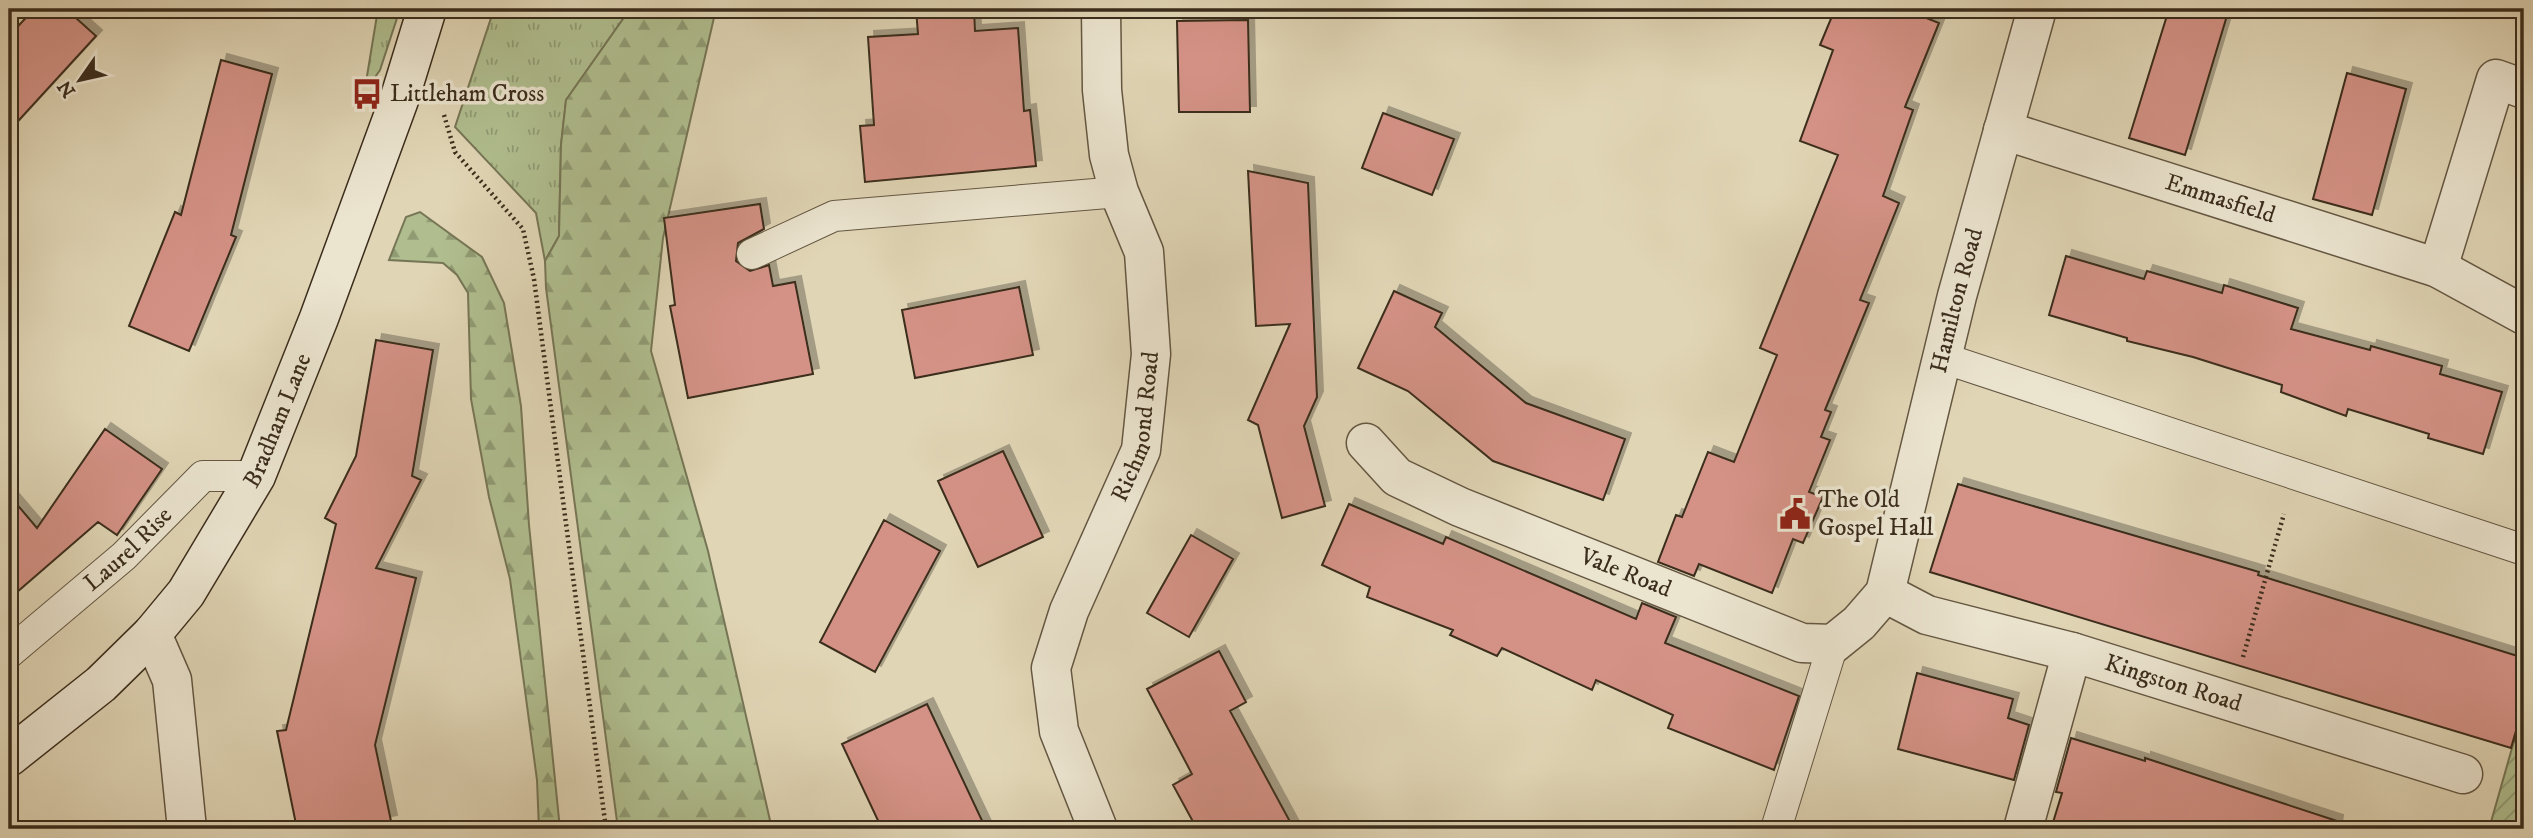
<svg xmlns="http://www.w3.org/2000/svg" width="2533" height="838" viewBox="0 0 2533 838" font-family="'IM FELL DW Pica',serif">
	<defs>
		<pattern id="grass-tufts" width="24" height="20" patternUnits="userSpaceOnUse" patternTransform="scale(1.75)"><rect width="24" height="20" fill="#b0be8f"/><path d="M3 7l-1-3M5 7V3M7 7l1-3M15 17l-1-3M17 17v-4M19 17l1-3" fill="none" stroke="#909b74"/></pattern>
		<pattern id="forest-firs" width="22" height="20" patternUnits="userSpaceOnUse" patternTransform="scale(1.75)"><rect width="22" height="20" fill="#b0be8f"/><path d="M5 1l3.5 6h-7zM16 11l3.5 6h-7z" fill="#909b74"/></pattern>
		<pattern id="garden-furrows" width="10" height="10" patternUnits="userSpaceOnUse" patternTransform="scale(1.75)"><rect width="10" height="10" fill="#b0be8f"/><path d="M-1 1l2-2M0 10L10 0M9 11l2-2" fill="none" stroke="#909b74"/></pattern>
		<filter id="shadow"><feDropShadow dx="6" dy="-6" stdDeviation="0" flood-color="#0004"/></filter>
	</defs>
	<rect width="100%" height="100%" fill="#e0d5b5"/>
	<filter id="stains"><feTurbulence type="fractalNoise" baseFrequency=".00286" numOctaves="4"/><feColorMatrix values="0 0 0 0 .2 0 0 0 0 .09 0 0 0 0 .02 0 0 0 .5 -.17"/></filter>
	<radialGradient id="worn" r=".72"><stop offset=".6" stop-color="#630" stop-opacity="0"/><stop offset="1" stop-color="#630" stop-opacity=".3"/></radialGradient>
	<path fill="url(#grass-tufts)" stroke="#767656" stroke-width="2" d="M 378,9 L 400,9 L 380,70 L 371,83 L 367,76 Z
		M 494,9 L 630,9 L 566,100 L 561,145 L 559,236 L 545,261 L 536,213 L 455,127 Z"/>
	<path fill="url(#forest-firs)" stroke="#767656" stroke-width="2" d="M 630,9 L 716,9 L 663,238 L 651,351 L 708,551 L 772,829 L 618,829 L 546,288 L 545,261 L 559,236 L 561,145 L 566,100 Z
		M 420,212 L 482,257 L 504,303 L 521,406 L 529,525 L 560,829 L 539,829 L 537,780 L 510,579 L 489,497 L 471,399 L 468,293 L 457,275 L 443,263 L 389,260 L 406,217 Z"/>
	<path fill="url(#garden-furrows)" stroke="#767656" stroke-width="2" d="M 2524,706 L 2524,829 L 2489,829 Z"/>
	<path fill="#d49286" stroke="#3b2d1c" stroke-width="2" filter="url(#shadow)" d="M 34,9 L 66,9 L 96,36 L 9,131 L 9,36 Z
		M 916,9 L 974,9 L 975,31 L 1018,28 L 1024,111 L 1030,110 L 1036,166 L 865,182 L 860,126 L 874,125 L 868,37 L 918,34 Z
		M 1835,9 L 1904,9 L 1939,23 L 1905,107 L 1913,110 L 1883,196 L 1899,203 L 1860,300 L 1869,303 L 1825,410 L 1831,412 L 1821,437 L 1830,440 L 1809,492 L 1823,497 L 1803,543 L 1793,539 L 1772,593 L 1699,564 L 1694,576 L 1658,562 L 1676,515 L 1682,517 L 1708,452 L 1734,462 L 1777,355 L 1760,348 L 1838,155 L 1800,141 L 1833,50 L 1820,45 Z
		M 2169,9 L 2229,9 L 2185,155 L 2129,138 Z
		M 1248,20 L 1250,112 L 1179,112 L 1177,21 Z
		M 221,60 L 272,74 L 231,235 L 236,237 L 189,351 L 129,326 L 175,212 L 181,215 Z
		M 2347,73 L 2406,89 L 2372,215 L 2313,199 Z
		M 1383,113 L 1454,139 L 1432,195 L 1362,168 Z
		M 1248,171 L 1308,183 L 1317,397 L 1304,426 L 1325,506 L 1282,518 L 1258,425 L 1248,420 L 1290,324 L 1256,326 Z
		M 760,204 L 764,229 L 738,243 L 736,261 L 750,271 L 769,265 L 773,286 L 795,282 L 813,374 L 688,398 L 670,306 L 675,305 L 664,218 Z
		M 2066,256 L 2144,279 L 2147,271 L 2222,293 L 2224,285 L 2298,308 L 2291,329 L 2370,350 L 2371,346 L 2442,366 L 2440,374 L 2502,392 L 2483,454 L 2428,438 L 2429,434 L 2348,409 L 2346,416 L 2281,392 L 2282,385 L 2193,357 L 2127,341 L 2127,338 L 2049,315 Z
		M 1019,287 L 1033,355 L 915,378 L 902,310 Z
		M 1394,291 L 1442,313 L 1435,327 L 1526,403 L 1625,439 L 1603,500 L 1493,461 L 1408,391 L 1358,368 Z
		M 376,340 L 433,350 L 412,476 L 421,480 L 376,568 L 416,578 L 375,745 L 391,821 L 352,829 L 297,829 L 277,731 L 286,730 L 336,524 L 325,518 L 356,456 Z
		M 105,429 L 162,469 L 117,535 L 98,522 L 9,599 L 9,495 L 37,528 Z
		M 1003,451 L 1043,537 L 978,567 L 938,481 Z
		M 1958,484 L 2259,572 L 2258,575 L 2524,658 L 2524,703 L 2511,748 L 1930,572 Z
		M 1349,504 L 1443,544 L 1446,537 L 1636,619 L 1642,603 L 1676,617 L 1665,643 L 1799,696 L 1774,770 L 1668,728 L 1673,715 L 1596,680 L 1592,690 L 1502,648 L 1497,656 L 1450,635 L 1453,630 L 1367,597 L 1370,587 L 1322,565 Z
		M 884,520 L 940,551 L 875,672 L 820,642 Z
		M 1191,535 L 1233,559 L 1189,637 L 1147,613 Z
		M 1219,651 L 1246,702 L 1230,711 L 1294,829 L 1197,829 L 1173,785 L 1192,774 L 1147,689 Z
		M 1917,673 L 2013,699 L 2008,718 L 2029,725 L 2014,780 L 1898,749 Z
		M 927,704 L 986,829 L 882,829 L 842,744 Z
		M 2071,738 L 2145,761 L 2145,758 L 2337,821 L 2336,829 L 2051,829 L 2062,793 L 2056,792 Z"/>
	<g fill="none" stroke-linecap="round" stroke-linejoin="round">
		<defs>
			<g id="lane">
				<path d="M 752,254 L 834,216 L 1119,192"/>
				<path d="M 1943,358 L 2524,550"/>
				<path id="s1" d="M 9,653 L 124,556 L 203,476 L 256,476"/>
				<path d="M 1776,829 L 1833,644"/>
			</g>
			<g id="street">
				<path id="s2" d="M 2003,130 L 2438,268 L 2524,315"/>
				<path d="M 2438,268 L 2496,79 L 2524,89"/>
				<path id="s3" d="M 1366,443 L 1397,477 L 1460,507 L 1802,643 L 1833,644 L 1859,623 L 1885,593 L 1957,296 L 2037,9"/>
				<path id="s4" d="M 1885,593 L 1927,615 L 2072,652 L 2463,774"/>
				<path d="M 152,634 L 172,680 L 187,829"/>
				<path id="s5" d="M 1098,829 L 1059,731 L 1051,668 L 1069,611 L 1141,450 L 1151,354 L 1144,252 L 1119,192 L 1109,155 L 1102,90 L 1101,9"/>
				<path d="M 2023,829 L 2072,652"/>
			</g>
			<g id="secondary">
				<path id="s6" d="M 9,757 L 101,684 L 152,634 L 186,593 L 256,476 L 319,318 L 399,100 L 427,9"/>
			</g>
		</defs>
		<use href="#lane" stroke="#645742" stroke-width="32"/>
		<use href="#street" stroke="#645742" stroke-width="41"/>
		<use href="#secondary" stroke="#3b2d1c" stroke-width="41"/>
		<path stroke="#3b2d1c" stroke-width="4.5" stroke-dasharray="2 3.5" stroke-linecap="butt" d="M 444,115 L 455,152 L 523,229 L 534,279 L 606,829
			M 2243,657 L 2284,514"/>
		<use href="#lane" stroke="#ebe4cf" stroke-width="30"/>
		<use href="#street" stroke="#ebe4cf" stroke-width="38"/>
		<use href="#secondary" stroke="#ebe4cf" stroke-width="38"/>
	</g>
	<defs>
		<symbol id="bus-bare" viewBox="-9 -9 18 18"><path d="M-5-6H5V4H4V6H2V4H-2V6H-4V4H-5ZM-3.5-4V0h7V-4ZM-3.5 1.2v1.5H-2V1.2ZM2 1.2v1.5H3.5V1.2Z" fill="#8f2418" stroke="#ebe4cf" stroke-width="2.5" paint-order="stroke"/></symbol>
		<symbol id="civic-bare" viewBox="-9 -9 18 18"><path d="M-.6-6.5H3V-4.5H.6V-3L4-1V1h2V6H-6V1h2V-1L-.6-3ZM-1.2 2.5V6h2.4V2.5Z" fill="#8f2418" stroke="#ebe4cf" stroke-width="2.5" paint-order="stroke"/></symbol>
	</defs>
	<g fill-rule="evenodd">
		<use href="#bus-bare" x="345" y="72" width="44" height="44"/>
		<use href="#civic-bare" x="1773" y="492" width="44" height="44"/>
	</g>
	<g text-anchor="middle" dominant-baseline="central" stroke-width="7" stroke-linejoin="round" paint-order="stroke">
		<g font-size="24" fill="#3b2d1c" stroke="#ebe4cf" text-anchor="start">
			<text x="390" y="94">Littleham Cross</text>
			<text x="1818" y="500">The Old<tspan x="1818" dy="28">Gospel Hall</tspan></text>
		</g>
		<g font-size="24" fill="#3b2d1c" stroke="#ebe4cf">
			<text stroke="none"><textPath href="#s2" startOffset="228">Emmasfield</textPath></text>
			<text stroke="none"><textPath href="#s3" startOffset="889">Hamilton Road</textPath></text>
			<text stroke="none"><textPath href="#s6" startOffset="438">Bradham Lane</textPath></text>
			<text stroke="none"><textPath href="#s5" startOffset="427">Richmond Road</textPath></text>
			<text stroke="none"><textPath href="#s1" startOffset="158">Laurel Rise</textPath></text>
			<text stroke="none"><textPath href="#s3" startOffset="294">Vale Road</textPath></text>
			<text stroke="none"><textPath href="#s4" startOffset="303">Kingston Road</textPath></text>
		</g>
	</g>
	<rect width="2533" height="838" fill="none" stroke="#e0d5b5" stroke-width="35"/>
	<rect x="10" y="10" width="2512" height="817" fill="none" stroke="#3b2d1c" stroke-width="3.5"/>
	<rect x="18" y="18" width="2498" height="803" fill="none" stroke="#3b2d1c" stroke-width="2"/>
	<g transform="translate(80 80) rotate(236)" stroke="#ebe4cf" stroke-width="5" paint-order="stroke">
	<path d="M0-5L12 26L0 18L-12 26Z" fill="#3b2d1c"/>
	<text y="-10" font-size="19" font-weight="bold" text-anchor="middle" fill="#3b2d1c">N</text>
	</g>
	<rect width="100%" height="100%" filter="url(#stains)"/>
	<rect width="100%" height="100%" fill="url(#worn)"/>
</svg>
